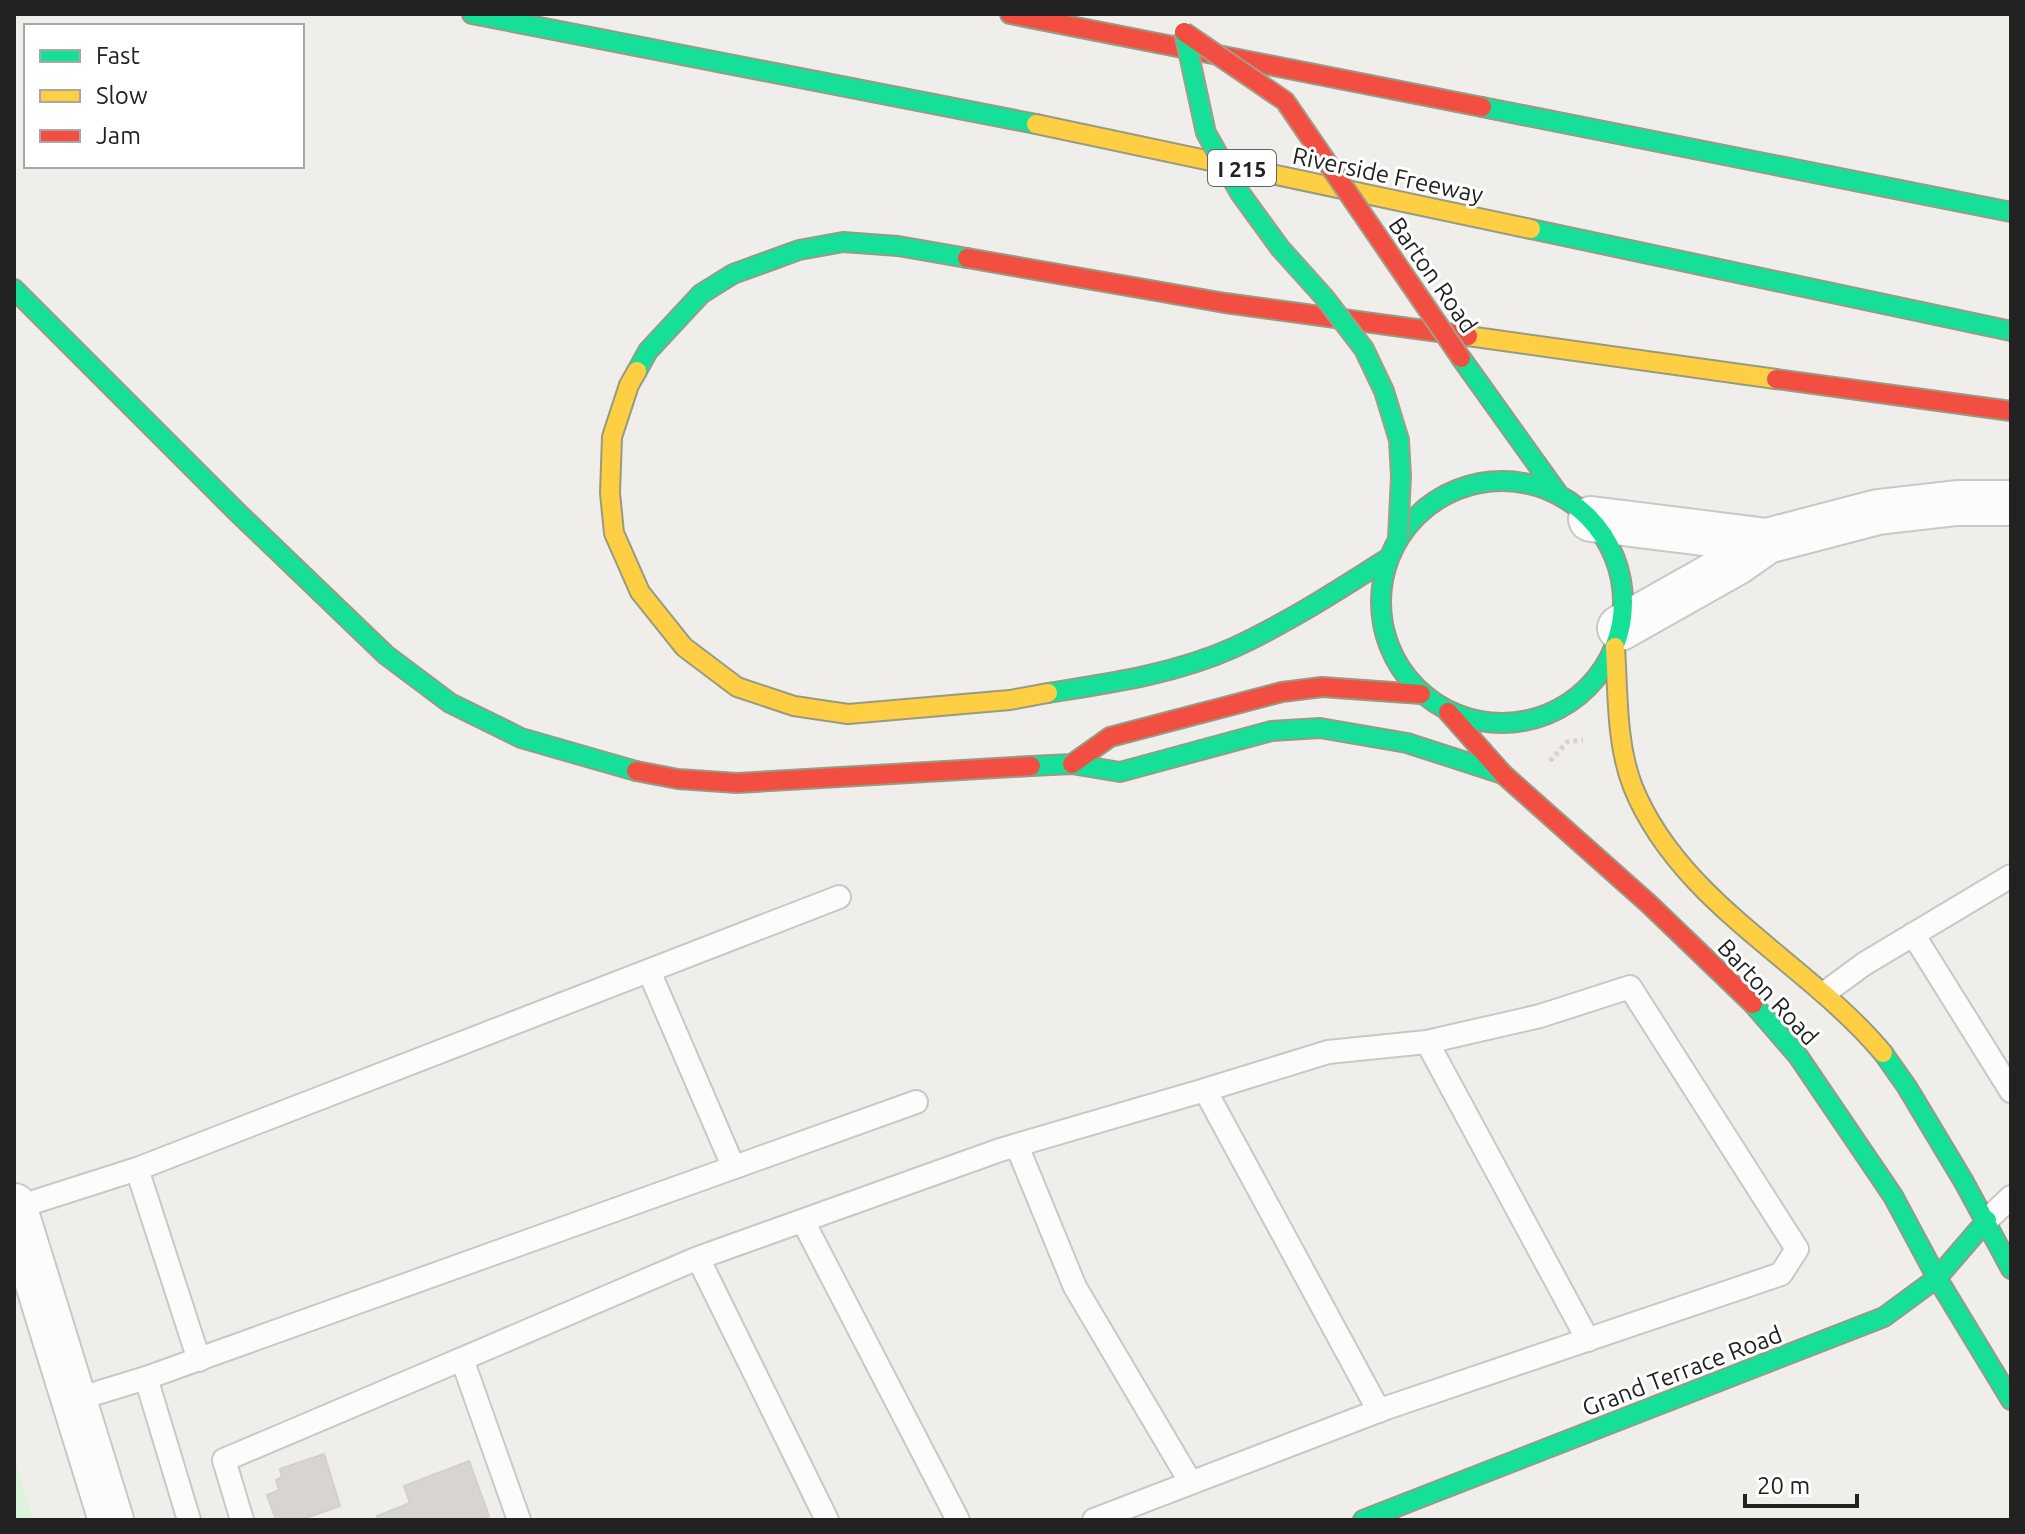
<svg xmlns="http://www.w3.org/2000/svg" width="2025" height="1534" viewBox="0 0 2025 1534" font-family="Ubuntu,sans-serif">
	<rect width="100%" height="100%" fill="#f0eeeb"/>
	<path fill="#daf5da" d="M 14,1457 L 33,1520 L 14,1520 Z"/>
	<path fill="#d7d4d2" stroke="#d3d0cc" stroke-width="2" d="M 324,1454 L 340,1506 L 300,1520 L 276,1520 L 267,1495 L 279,1490 L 276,1480 L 282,1477 L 280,1469 Z
		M 469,1461 L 489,1516 L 480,1520 L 379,1520 L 377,1516 L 410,1503 L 404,1486 Z"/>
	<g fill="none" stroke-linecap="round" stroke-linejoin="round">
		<defs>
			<path id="lane" d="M 1913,934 L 2011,1091
				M 649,971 L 733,1166
				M 1826,992 L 1864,964 L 2011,876
				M 1205,1090 L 1328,1052 L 1427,1042
				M 1017,1146 L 1075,1287 L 1191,1483
				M 15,1208 L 137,1169
				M 1987,1220 L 2011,1197
				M 803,1221 L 958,1520
				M 698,1258 L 1000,1150 L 1205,1090 L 1379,1411
				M 462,1359 L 698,1258 L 827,1520
				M 199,1360 L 137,1169 L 839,897
				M 74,1400 L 146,1378
				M 189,1520 L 146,1378 L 916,1102
				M 242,1520 L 224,1460 L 462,1359 L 519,1520
				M 1094,1520 L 1386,1408 L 1781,1274 L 1797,1249 L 1630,987 L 1540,1016 L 1427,1042 L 1588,1340"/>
			<path id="street" d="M 1591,519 L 1767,541 L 1878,512 L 1957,503 L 2011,503
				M 1620,628 L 1737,562 L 1767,541
				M 14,1206 L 111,1520"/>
			<path id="fast" d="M 472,14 L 1036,124
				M 1482,107 L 2011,212
				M 1531,229 L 2011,331
				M 14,289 L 237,512 L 386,655 L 450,703 L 521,738 L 636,771
				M 1461,358 L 1559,495
				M 637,371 L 648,351 L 701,294 L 733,274 L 799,250 L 843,242 L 898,246 L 967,258
				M1381 602a121 121 0 1 1 242 0a121 121 0 1 1-242 0Z
				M 1048,693 C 1110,683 1175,674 1233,648 C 1287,623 1337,591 1387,559
				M 1031,766 L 1072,764 L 1120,772 L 1271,731 L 1320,728 L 1407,743 L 1503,774
				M 1753,1004 L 1798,1056 L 1893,1196 L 1937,1278 L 2011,1400
				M 1883,1053 L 1907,1087 L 1964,1182 L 2011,1269
				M 1363,1520 L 1884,1317 L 1937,1278 L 1987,1220"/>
			<path id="slow" d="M 1036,124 L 1531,229
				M 1468,336 L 1776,379
				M 637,371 L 629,385 L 612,437 L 610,493 L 614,533 L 640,592 L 684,647 L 737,687 L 794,706 L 848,714 L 1010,700 L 1048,693
				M 1615,647 C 1618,692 1616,744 1633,787 C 1680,903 1806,961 1883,1053"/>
			<path id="jam" d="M 1010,14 L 1482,107
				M 967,258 L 1225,303 L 1468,336
				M 1776,379 L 2011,411
				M 1448,712 L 1503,774 L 1649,904 L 1753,1004
				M 1072,764 L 1110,737 L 1282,692 L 1322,687 L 1421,694
				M 636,771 L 678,779 L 737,783 L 1031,766"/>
		</defs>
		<use href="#lane" stroke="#c9c8c7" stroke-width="26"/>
		<use href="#street" stroke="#c9c8c7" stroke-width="48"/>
		<use href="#fast" stroke="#999a82" stroke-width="22"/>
		<use href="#slow" stroke="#999a82" stroke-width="22"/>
		<use href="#jam" stroke="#999a82" stroke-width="22"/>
		<path stroke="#dccecd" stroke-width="5" stroke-dasharray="4 4" stroke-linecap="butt" d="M 1550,761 L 1567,742 L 1583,740"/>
		<use href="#lane" stroke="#fdfcfc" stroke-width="22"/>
		<use href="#street" stroke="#fdfcfc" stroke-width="44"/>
		<use href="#fast" stroke="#16e098" stroke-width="18"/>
		<use href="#slow" stroke="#ffcf43" stroke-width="18"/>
		<use href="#jam" stroke="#f24e42" stroke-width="18"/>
		<defs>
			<path id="fast-bridge" d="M 1184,32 L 1206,133 L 1240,193 L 1280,248 L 1324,297 L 1364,349 L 1384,391 L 1399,440 L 1401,476 L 1398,538"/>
			<path id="jam-bridge" d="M 1184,32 L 1285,101 L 1461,358"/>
		</defs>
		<use href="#fast-bridge" stroke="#a79c86" stroke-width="22" stroke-linecap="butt"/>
		<use href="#jam-bridge" stroke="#a79c86" stroke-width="22" stroke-linecap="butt"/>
		<use href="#fast-bridge" stroke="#16e098" stroke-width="18"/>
		<use href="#jam-bridge" stroke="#f24e42" stroke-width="18"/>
	</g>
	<g text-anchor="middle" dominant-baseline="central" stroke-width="6" stroke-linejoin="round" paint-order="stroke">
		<rect fill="#fff" stroke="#646464" stroke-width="2" x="1208" y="150" width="68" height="36" rx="6"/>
		<g font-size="22" font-weight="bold" fill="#222">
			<text x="1242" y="168">I 215</text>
		</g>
		<g font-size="24" fill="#222" stroke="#fff">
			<text transform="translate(1388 175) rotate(12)">Riverside Freeway</text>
			<text transform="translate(1433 275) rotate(55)">Barton Road</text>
			<text transform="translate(1768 992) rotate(47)">Barton Road</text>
			<text transform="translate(1682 1371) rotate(-21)">Grand Terrace Road</text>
		</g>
	</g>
	<rect width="2025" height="1534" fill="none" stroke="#222222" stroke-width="32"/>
	<rect x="24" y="24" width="280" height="144" fill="#ffffff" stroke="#a7a7a7" stroke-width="2"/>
	<rect x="40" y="50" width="40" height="12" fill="#16e098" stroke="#a7a7a7" stroke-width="2"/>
	<text x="96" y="64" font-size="24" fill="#222222">Fast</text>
	<rect x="40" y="90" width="40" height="12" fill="#ffcf43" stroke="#a7a7a7" stroke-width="2"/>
	<text x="96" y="104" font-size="24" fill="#222222">Slow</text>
	<rect x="40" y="130" width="40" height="12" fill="#f24e42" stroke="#a7a7a7" stroke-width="2"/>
	<text x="96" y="144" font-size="24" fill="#222222">Jam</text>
	<path d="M1745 1494v12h112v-12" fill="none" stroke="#222222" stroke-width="4"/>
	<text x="1757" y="1494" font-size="24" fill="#222222" stroke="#ffffff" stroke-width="6" paint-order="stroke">20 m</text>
</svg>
